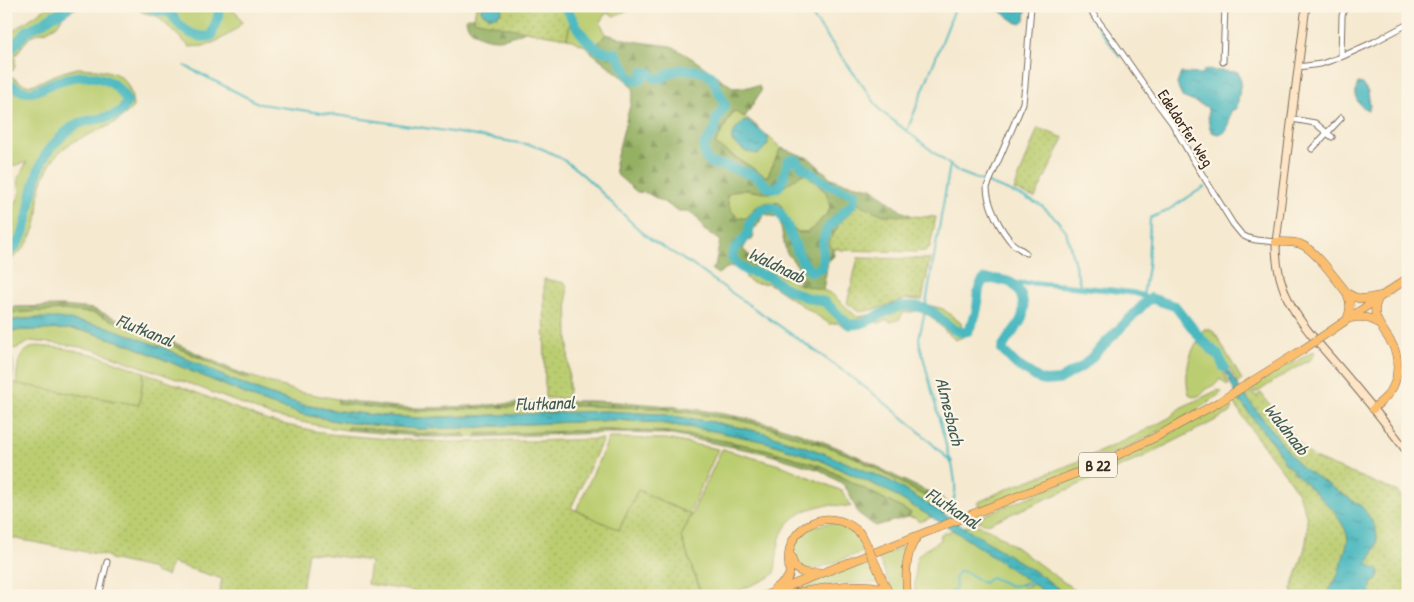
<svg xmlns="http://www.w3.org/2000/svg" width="1414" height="602" viewBox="0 0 1414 602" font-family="'Patrick Hand',sans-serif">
	<defs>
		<pattern id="forest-firs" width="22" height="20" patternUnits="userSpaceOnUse" patternTransform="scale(1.25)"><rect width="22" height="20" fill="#94b063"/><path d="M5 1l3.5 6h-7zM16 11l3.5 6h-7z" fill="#7a8f51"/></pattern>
		<pattern id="park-dots" width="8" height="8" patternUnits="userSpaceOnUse" patternTransform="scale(1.25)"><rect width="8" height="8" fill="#bbcd71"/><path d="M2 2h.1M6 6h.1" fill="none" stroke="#a2b061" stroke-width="1.8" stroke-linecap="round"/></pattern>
		<pattern id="water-ripples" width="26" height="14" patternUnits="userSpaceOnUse" patternTransform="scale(1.25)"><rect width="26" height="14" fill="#49b8bf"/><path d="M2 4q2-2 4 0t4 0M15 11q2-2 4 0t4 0" fill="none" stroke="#3e969b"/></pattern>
	</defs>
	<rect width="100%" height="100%" fill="#fcf5e5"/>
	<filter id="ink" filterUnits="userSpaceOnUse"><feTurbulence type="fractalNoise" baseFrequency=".02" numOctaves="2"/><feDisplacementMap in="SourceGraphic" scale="10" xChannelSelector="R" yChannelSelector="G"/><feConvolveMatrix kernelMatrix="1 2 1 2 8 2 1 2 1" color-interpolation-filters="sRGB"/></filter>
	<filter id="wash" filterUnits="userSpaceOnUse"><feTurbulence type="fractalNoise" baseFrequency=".0096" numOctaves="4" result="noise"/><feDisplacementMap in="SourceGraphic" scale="20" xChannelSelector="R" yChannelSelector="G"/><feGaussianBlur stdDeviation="1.12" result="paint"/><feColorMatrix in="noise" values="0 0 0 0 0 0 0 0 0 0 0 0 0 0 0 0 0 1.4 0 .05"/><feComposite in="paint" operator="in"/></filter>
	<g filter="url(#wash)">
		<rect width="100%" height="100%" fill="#f5e9d0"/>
		<path fill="#bbcd71" stroke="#7b7c48" d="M 49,6 L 79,6 L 63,16 L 57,25 L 47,31 L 32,35 L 23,45 L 15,56 L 15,65 L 13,71 L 6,69 L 6,41 L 14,30 Z
			M 133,6 L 229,6 L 237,13 L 242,22 C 236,32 214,44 203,46 C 199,47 194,46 190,47 L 157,16 L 144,13 Z
			M 561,6 L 637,6 L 615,16 L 606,13 L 600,22 L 606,34 L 591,52 L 585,46 L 567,38 L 570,22 Z
			M 78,68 C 109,70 131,70 133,107 C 127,113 122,118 116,122 C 92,136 64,139 50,165 C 46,173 41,181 40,190 C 38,202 39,216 35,228 C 30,242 20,255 6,262 L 6,243 L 8,242 L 9,227 L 14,207 L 20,194 L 18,178 L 27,162 L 6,168 L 6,74 C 15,76 18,84 28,85 C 37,85 46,78 55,75 C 62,72 70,70 78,68 Z
			M 734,111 L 751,121 L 781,148 L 767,177 L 715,144 Z
			M 803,174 L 807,175 L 826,192 L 829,198 L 830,208 L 828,213 L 823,217 L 815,227 L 807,232 L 798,232 L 792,228 L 779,203 L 755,207 L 747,218 C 735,221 727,206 727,196 C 738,183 754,195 766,191 C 773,190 783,187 789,183 C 794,180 797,177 803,174 Z
			M 762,266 L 798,284 L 823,290 L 832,294 L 857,317 L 874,314 L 894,303 L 917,302 L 943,309 L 961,323 L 963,337 L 955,340 L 930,316 L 918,311 L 903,313 L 900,319 L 891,322 L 887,320 L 879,323 L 875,321 L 850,329 L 838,323 L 830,324 L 768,283 C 759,284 753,284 746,278 L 746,273 L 749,272 L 754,274 Z
			M 64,310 L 94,313 L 157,338 L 232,373 L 248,379 L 250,376 L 299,392 L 338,399 L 338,403 L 420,411 L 551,405 L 655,408 L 734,419 L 765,426 L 831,448 L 856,458 L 880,471 L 935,502 L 942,498 L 953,509 L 942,513 L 890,481 L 823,453 L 765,433 L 713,422 L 659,414 L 606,411 L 417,418 L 374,415 L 339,411 L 304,405 L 268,394 L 232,380 L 162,347 L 35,318 L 6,321 L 6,313 Z
			M 71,329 L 89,332 L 130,345 L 266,403 L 305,415 L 342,422 L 417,429 L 465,428 L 528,424 L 617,420 L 659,423 L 714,431 L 766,442 L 820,460 L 886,490 L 932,517 L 920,522 L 915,518 L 908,517 L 911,513 L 821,466 L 765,449 L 714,439 L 666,432 L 607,430 L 478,434 L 477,437 L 465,437 L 464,434 L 424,434 L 348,427 L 347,430 L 326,427 L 272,416 L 188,383 L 92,349 L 61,344 L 31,341 L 15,349 L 6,346 L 6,331 Z
			M 1204,329 L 1209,329 L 1215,333 L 1242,380 L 1238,383 L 1219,350 L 1201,334 Z
			M 1197,342 C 1202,347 1207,351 1212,356 C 1221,363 1225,375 1229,385 L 1227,385 L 1220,379 C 1217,385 1212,385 1207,389 C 1202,394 1201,396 1193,397 L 1189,394 C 1184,379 1188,355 1197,342 Z
			M 36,346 L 62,348 L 96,355 L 144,372 L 139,405 L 16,384 C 18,366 16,352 36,346 Z
			M 1314,351 L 1314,356 L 1311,359 L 1277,379 L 1258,392 L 1253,392 L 1251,389 L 1258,385 L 1257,383 L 1287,365 L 1298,360 Z
			M 1218,390 L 1222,392 C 1207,405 1188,415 1171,425 C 1111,458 1046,482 983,507 L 977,503 L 1004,490 L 1077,462 L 1132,437 L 1169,418 L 1180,408 Z
			M 1229,402 L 1232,409 L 1230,413 L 1141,458 L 988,524 L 977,521 L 982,518 L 982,516 L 994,511 L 1118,461 Z
			M 609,438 L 666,439 L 718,449 L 689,514 L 638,490 L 619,530 L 576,511 Z
			M 722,449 L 783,466 L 842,491 L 851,507 C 842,506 829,504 820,506 C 801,510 782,523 779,543 C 776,554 777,564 774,574 L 764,580 L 726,596 L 702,596 L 681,537 Z
			M 832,523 C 851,526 856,535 865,551 L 814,570 C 790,570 788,549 802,534 C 811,526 821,524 832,523 Z
			M 973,523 L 993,531 L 1083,596 L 1068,596 L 1043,577 L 964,527 Z
			M 953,530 L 1030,581 L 1020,584 L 1024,587 L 1035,584 L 1051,596 L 915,596 C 915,587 914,566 917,558 C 920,551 933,545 940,541 L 941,534 Z
			M 905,546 L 907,547 L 905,596 L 895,596 L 878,557 Z
			M 869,560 L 878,580 L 878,583 L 837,584 L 790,591 Z
			M 866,589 L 882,592 L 885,596 L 797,596 L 832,590 Z"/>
		<path fill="url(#forest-firs)" stroke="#686d40" fill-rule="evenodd" d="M 475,16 L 474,20 L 525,31 C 517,35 506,39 497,39 C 484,39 467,33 466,19 Z
			M 606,34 L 632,41 L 671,46 L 690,57 L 734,88 L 759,86 L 761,91 L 745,117 L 733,111 L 715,144 L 731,155 L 767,177 L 781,148 L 809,158 L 831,178 L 842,182 L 872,188 L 901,211 L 915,217 L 883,215 L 829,243 L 833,249 L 834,256 L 828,262 L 823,290 L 798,284 L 800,269 L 786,252 L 779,218 L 765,214 L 752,233 L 754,236 L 752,240 L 748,241 L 743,249 L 752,258 L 762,266 L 754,274 C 737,267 733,262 718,274 L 712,270 L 715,266 L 720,240 L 704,230 L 698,218 L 688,211 L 679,211 L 647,193 L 637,192 L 616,174 L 615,163 L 634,90 L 626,80 L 591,52 ZM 803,174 L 807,175 L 826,192 L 828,198 L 830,208 L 828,213 L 823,217 L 815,227 L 807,232 L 798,232 L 792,228 L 780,203 C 762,200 756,205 747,218 C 735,221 727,206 727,196 C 738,184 755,193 769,193 C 782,192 791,179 803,174 Z
			M 63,306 L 93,309 L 158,335 L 233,370 L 250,376 L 248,379 L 232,373 L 157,338 L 94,313 L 64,310 L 6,313 L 6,307 Z
			M 338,399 C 366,403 393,408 421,408 C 478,407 534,400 591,401 C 660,403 732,411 797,432 C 817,439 837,447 857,456 C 874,464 890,474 907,482 C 919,488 930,492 942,498 L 935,502 L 880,471 L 856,458 L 831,448 L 765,426 L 734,419 L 655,408 L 551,405 L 420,411 L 392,410 L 338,403 Z
			M 348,427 L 424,434 L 464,434 L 465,437 L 424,437 L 347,430 Z
			M 607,430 L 666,432 L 714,439 L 765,449 L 821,466 L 911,513 L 908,517 L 875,526 L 858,513 L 848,491 L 843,484 L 820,470 L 764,453 L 666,434 L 607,433 L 477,437 L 477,434 Z"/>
		<path fill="url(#park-dots)" stroke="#7b7c48" d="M 476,6 L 482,6 L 481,11 C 487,18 495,17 501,13 L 503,6 L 561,6 L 570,22 L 567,38 L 525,31 L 474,20 Z
			M 1038,128 L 1064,138 L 1035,198 L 1014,190 Z
			M 858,204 L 883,215 L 936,217 L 930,247 L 925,251 L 915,252 L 841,250 L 840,249 L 833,249 L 829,243 L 839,224 Z
			M 858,258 L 930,259 L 922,300 L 906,299 L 877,309 L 859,312 L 847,303 Z
			M 544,279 L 565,283 L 567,286 L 569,391 L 567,398 L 545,398 Z
			M 6,350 C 17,360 13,371 12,383 L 139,405 L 144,372 L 268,421 L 329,434 L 389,439 L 451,442 L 530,441 L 603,439 L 571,508 L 619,530 L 638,490 L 691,515 L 681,537 L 702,596 L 426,596 L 426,593 L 367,584 L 370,561 L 308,552 L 301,596 L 218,596 L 222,579 L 172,563 L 167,576 L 154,572 L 154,569 L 110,559 L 108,556 L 6,537 Z
			M 1248,391 L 1257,396 L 1261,393 L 1300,444 L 1314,458 L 1398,492 L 1408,506 L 1408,596 L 1293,596 L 1292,588 C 1297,572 1305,553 1307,536 C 1311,501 1285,474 1265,448 C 1253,433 1242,417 1233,400 Z"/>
		<path fill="url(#water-ripples)" stroke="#42716e" d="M 482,6 L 503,6 L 503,7 C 500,18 489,19 481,11 Z
			M 993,6 L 1019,6 L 1014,9 L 1015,12 L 1024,7 L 1026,9 L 1025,20 L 1021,23 L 1017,23 Z
			M 1204,70 L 1238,72 L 1241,81 L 1237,108 L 1231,111 C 1228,123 1229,140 1212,132 C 1206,122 1210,116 1207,107 L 1182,97 L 1177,84 L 1181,73 L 1203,74 Z
			M 1358,83 L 1363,84 L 1368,92 L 1370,106 L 1368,110 C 1356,106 1353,94 1358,83 Z
			M 744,121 L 750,122 L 768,137 L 768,144 L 759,154 L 746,152 L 732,141 C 730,133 739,126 744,121 Z
			M 35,318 L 59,318 L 108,327 L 162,347 L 232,380 L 268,394 L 304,405 L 339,411 L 374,415 L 417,418 L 606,411 L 659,414 L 713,422 L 765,433 L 823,453 L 890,481 L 950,518 L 1043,577 L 1068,596 L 1051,596 L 953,530 L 886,490 L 820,460 L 766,442 L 714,431 L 659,423 L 617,420 L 528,424 L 465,428 L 417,429 L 342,422 L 305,415 L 266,403 L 130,345 L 90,332 L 71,329 L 6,331 L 6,321 Z
			M 1218,355 L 1243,393 L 1298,464 L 1304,469 L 1361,506 C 1368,514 1377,526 1377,538 C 1377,547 1371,556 1368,564 L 1380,571 L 1377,580 L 1372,583 L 1369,596 L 1326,596 L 1337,577 L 1346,548 L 1348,538 L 1345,529 L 1335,512 L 1285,463 L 1274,445 L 1252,417 L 1237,397 Z"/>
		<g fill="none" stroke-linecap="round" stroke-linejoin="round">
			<path stroke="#49b8bf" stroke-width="2" d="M 805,6 L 881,111 L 959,172 L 1024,197 L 1042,206 L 1056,219 L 1066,231 L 1081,288
				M 1082,6 L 1120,57
				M 185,66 L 260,104 L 452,132 L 531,145 C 581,159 610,207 649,238 C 659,246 673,252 684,260 C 695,266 705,274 715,281 C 780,327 847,370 908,422 C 922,433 934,446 947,458 L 950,458 L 952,462 L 947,458 L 952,464
				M 907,131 L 956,6
				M 1143,296 L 1148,266 L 1150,218 L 1165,212 L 1204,187
				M 925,309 L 950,165
				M 925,311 L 919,338 L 920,345 L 949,457
				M 950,518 C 950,509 954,502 955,493 C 956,483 954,474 952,464
				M 932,596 L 932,594 L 947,595 L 956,588 L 955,577 L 959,571 C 974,572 972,579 984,583 L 991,577 L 1011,586 L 1033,583"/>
			<path stroke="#49b8bf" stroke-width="5.5" d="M 1013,284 L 1036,283 L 1110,290 L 1134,293 L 1150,298"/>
			<path stroke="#49b8bf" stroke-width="10" d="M 146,6 L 156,10 L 171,13 C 179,28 193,39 211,36 L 218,17 L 219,6
				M 566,6 C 573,22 584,42 600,50 C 604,53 611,52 616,53 L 629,76 L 636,81 L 642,78 L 643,72 L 650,73 L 654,78 L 663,78 C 676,66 696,68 711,76 L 725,105 C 722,112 720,113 717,118 C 715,122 716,127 715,130 C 712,137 703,141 704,150 C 705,167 719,164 729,167 C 738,171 747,172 755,176 C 761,179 765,186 771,188 C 773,188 776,188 778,187 C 783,183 786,167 788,161 L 792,160 L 796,160 L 802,166 L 828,185 L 855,194 L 853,203 L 828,228 C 819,242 825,252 822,268 L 811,272 C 799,260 796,247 790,232 C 787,224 782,217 778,210 L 771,207 L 760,210 L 750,223 L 749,232 L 744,239 L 734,250 L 732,258 L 738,265 L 747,271 L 770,277 L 785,288 L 796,293 L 805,297 L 825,302 L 848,324 C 869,328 887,304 910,306 C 916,306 924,308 929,310 C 941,316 954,337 968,331 C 972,324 976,316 977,308 C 979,298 976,286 985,279 C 993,279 1006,279 1013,284 C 1023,292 1026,309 1021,320 C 1015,332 1005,338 1002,350 L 1017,365 L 1041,380 L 1046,381 L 1059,380 L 1083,366 L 1150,298 L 1175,306 L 1202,340 L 1218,355 L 1224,367
				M 6,54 L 28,30 L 41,24 L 54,15 L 60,13 L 70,6
				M 6,81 C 13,86 21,93 30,92 C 39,91 47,85 56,82 C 83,72 114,73 127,102 C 125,105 123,109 121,111 C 111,120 93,118 80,123 C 69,127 60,138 51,147 C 43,157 37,173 34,185 C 27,207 29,241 6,254"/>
		</g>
	</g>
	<g filter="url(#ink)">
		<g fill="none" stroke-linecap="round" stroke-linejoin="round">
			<defs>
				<path id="street" d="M 1087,6 L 1112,39 L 1151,95 L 1172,123 L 1192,158 L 1233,224 L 1242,235 L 1248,238 L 1256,240 L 1276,242
					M 1341,57 L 1342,16 L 1345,6
					M 1223,62 L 1225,6
					M 1298,67 L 1321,64 L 1341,57 L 1374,42 L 1408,24
					M 1292,119 L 1315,123 L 1332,137
					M 1312,149 L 1341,118
					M 1026,253 C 1022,250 1017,247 1013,244 C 1001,231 987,205 987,187 L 1023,103 L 1025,85 L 1031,6
					M 99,596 L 107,562"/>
				<path id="secondary" d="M 1306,6 L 1276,242 C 1275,302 1308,330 1344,373 C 1366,399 1388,426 1408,453"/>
				<path id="primary" d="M 1276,242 C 1284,242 1293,241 1300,244 C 1315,249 1337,281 1347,293 C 1358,301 1367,299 1380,296
					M 1351,318 C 1362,316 1370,317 1379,324
					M 1347,319 C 1351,310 1351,303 1347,293
					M 1329,332 L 1408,278
					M 1373,409 C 1379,403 1385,399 1390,392 C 1399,379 1400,358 1392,344 C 1383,328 1367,315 1380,296
					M 791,556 C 794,571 802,575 817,573
					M 879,572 L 888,592
					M 775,588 C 780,585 787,582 789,575 C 790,571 789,568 789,564 C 788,559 789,553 790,548 C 795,529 816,516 835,520 C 845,521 852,526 859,532
					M 764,596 L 1097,465 L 1156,437 L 1219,402 L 1302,350
					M 781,596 C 806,591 852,582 876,587 C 882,588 885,591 890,595
					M 907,596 C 906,575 904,554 917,537"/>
			</defs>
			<use href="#street" stroke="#7c6d5c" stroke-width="7"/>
			<use href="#secondary" stroke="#7c6d5c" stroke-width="9"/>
			<use href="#primary" stroke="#7c6d5c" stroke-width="9"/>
			<use href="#street" stroke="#fff" stroke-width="5"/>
			<use href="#secondary" stroke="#fde5c5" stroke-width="7"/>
			<use href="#primary" stroke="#fbbd6e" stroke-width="8"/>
			<defs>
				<path id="primary-bridge" d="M 1302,350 L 1329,332
					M 859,532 L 864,539 L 879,572"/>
			</defs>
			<use href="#primary-bridge" stroke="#7c6d5c" stroke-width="9" stroke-linecap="butt"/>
			<use href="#primary-bridge" stroke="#fbbd6e" stroke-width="8"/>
		</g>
	</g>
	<g text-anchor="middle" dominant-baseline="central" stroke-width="4.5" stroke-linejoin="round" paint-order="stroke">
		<rect fill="#fcf5e5" stroke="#75675a" stroke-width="1" x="1079" y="452.5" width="38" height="25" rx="4"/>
		<g font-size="15" font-weight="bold" fill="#3b2a1e">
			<text x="1098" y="465">B 22</text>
		</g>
		<g font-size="16" fill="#3b2a1e" stroke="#fcf5e5">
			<text transform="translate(1186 128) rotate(57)">Edeldorfer Weg</text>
		</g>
		<g font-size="18" font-style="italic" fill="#405c56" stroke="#fcf5e5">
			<text transform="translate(777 265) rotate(26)">Waldnaab</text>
			<text transform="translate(145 330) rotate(22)">Flutkanal</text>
			<text transform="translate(545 403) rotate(-2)">Flutkanal</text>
			<text transform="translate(950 411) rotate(76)">Almesbach</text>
			<text transform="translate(1287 429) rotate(52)">Waldnaab</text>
			<text transform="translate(953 508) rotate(33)">Flutkanal</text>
		</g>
	</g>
	<rect width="1414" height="602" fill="none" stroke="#fcf5e5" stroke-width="25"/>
</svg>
